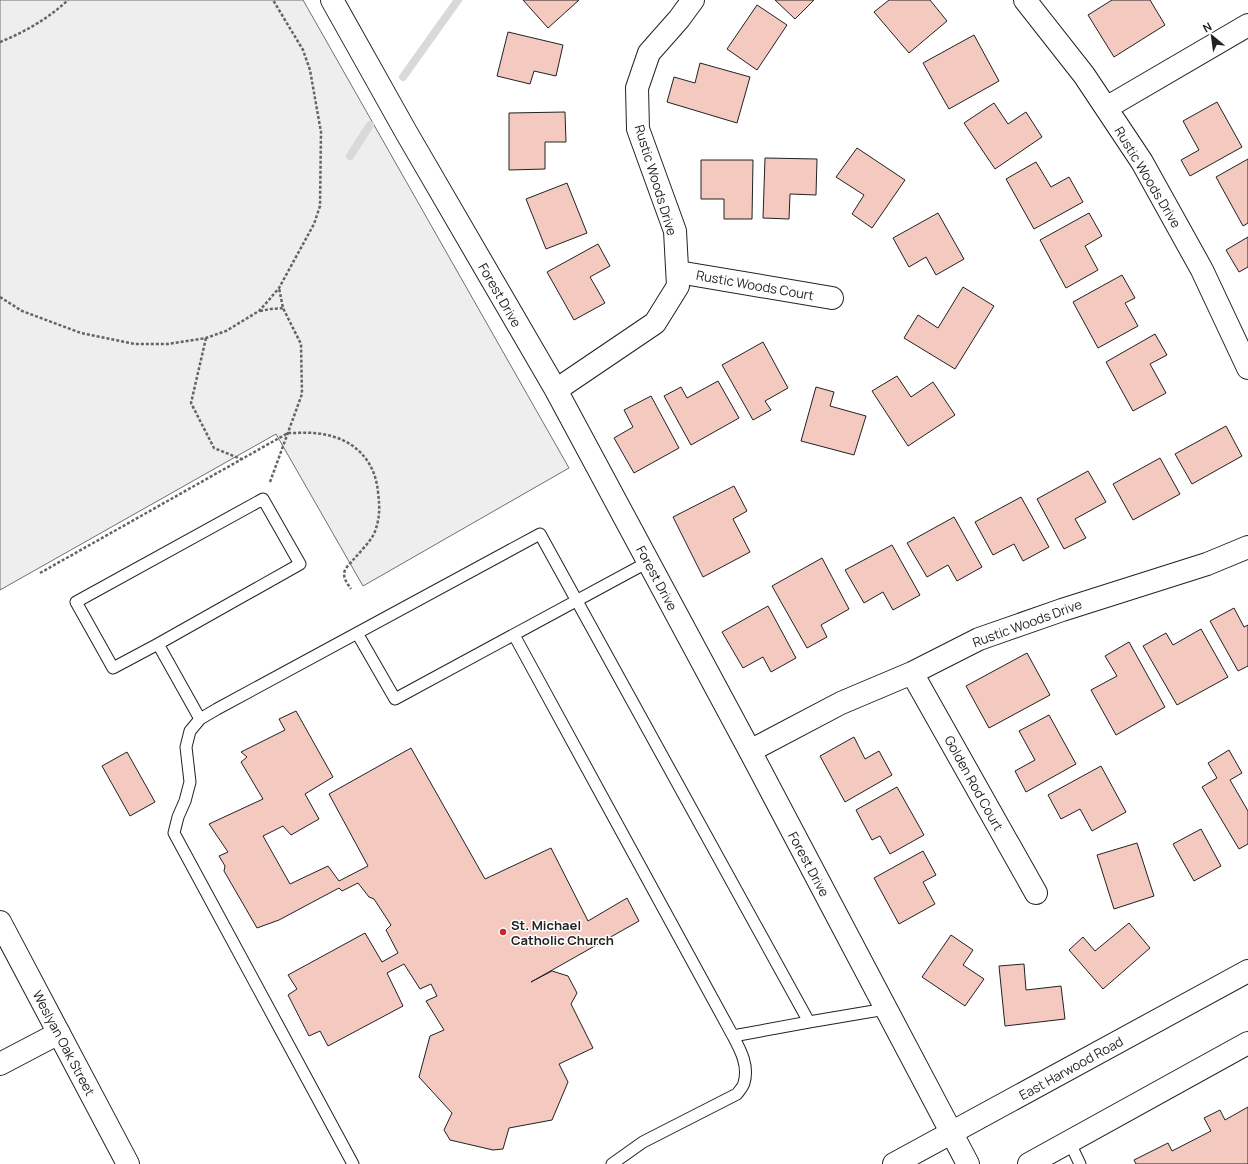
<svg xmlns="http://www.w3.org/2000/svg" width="1248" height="1164" viewBox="0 0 1248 1164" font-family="Manrope,sans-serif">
	<rect width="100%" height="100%" fill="#fff"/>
	<path fill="#eee" stroke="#6f6f6f" d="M 0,0 L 303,0 L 569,468 L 363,586 L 276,434 L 0,590 Z"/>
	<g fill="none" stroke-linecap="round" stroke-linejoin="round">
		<path stroke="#d9d9d9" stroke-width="8" d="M 403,77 L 458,0
			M 350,156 L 370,125"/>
	</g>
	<path fill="#f3c9c0" stroke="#222" d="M 523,0 L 579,0 L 548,28 Z
		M 775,0 L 814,0 L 795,19 Z
		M 889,0 L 930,0 L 947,21 L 909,53 L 874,12 Z
		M 1112,0 L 1150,0 L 1165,25 L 1114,57 L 1088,15 Z
		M 757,5 L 787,25 L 757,70 L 727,49 Z
		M 508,32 L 563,45 L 556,76 L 534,71 L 530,84 L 497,76 Z
		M 974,35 L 999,81 L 949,109 L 923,63 Z
		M 700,63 L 750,77 L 737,123 L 667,102 L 674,77 L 695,83 Z
		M 1217,102 L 1242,147 L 1190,176 L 1181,160 L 1199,150 L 1183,121 Z
		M 994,103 L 1008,124 L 1026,112 L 1042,137 L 995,169 L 964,123 Z
		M 565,112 L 566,142 L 545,142 L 545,169 L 509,170 L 509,113 Z
		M 857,148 L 905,180 L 872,228 L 852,214 L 864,195 L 836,177 Z
		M 765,158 L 817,159 L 816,195 L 790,194 L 789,219 L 763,218 Z
		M 1248,159 L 1248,223 L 1243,226 L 1216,177 Z
		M 701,160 L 753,160 L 752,219 L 724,219 L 724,199 L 701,199 Z
		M 1036,162 L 1051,187 L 1069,177 L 1083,202 L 1034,229 L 1006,179 Z
		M 567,183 L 587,233 L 546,249 L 526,199 Z
		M 938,213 L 964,259 L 936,275 L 926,257 L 909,267 L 893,238 Z
		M 1089,213 L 1102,236 L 1085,246 L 1098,270 L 1066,288 L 1040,240 Z
		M 1248,237 L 1248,267 L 1239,272 L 1226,250 Z
		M 598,244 L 610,266 L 590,277 L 605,303 L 574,320 L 547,272 Z
		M 1122,275 L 1135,298 L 1125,303 L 1138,326 L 1098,348 L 1073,302 Z
		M 963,287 L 994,306 L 955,369 L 904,338 L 918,315 L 938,328 Z
		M 1155,334 L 1167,355 L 1150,364 L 1166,393 L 1133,411 L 1106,362 Z
		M 763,342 L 788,388 L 765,401 L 771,410 L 753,420 L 722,365 Z
		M 897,376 L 911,397 L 933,382 L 955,415 L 908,446 L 872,391 Z
		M 718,381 L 739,418 L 691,445 L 664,396 L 681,387 L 687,398 Z
		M 816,387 L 834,392 L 830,406 L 866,416 L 854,455 L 801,441 Z
		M 651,396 L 679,448 L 634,473 L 614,438 L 633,427 L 624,410 Z
		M 1226,426 L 1242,456 L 1192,484 L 1175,454 Z
		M 1160,458 L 1180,494 L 1133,520 L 1113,484 Z
		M 1088,471 L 1106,502 L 1075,519 L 1086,538 L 1064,549 L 1037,499 Z
		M 734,486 L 747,511 L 733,519 L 750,552 L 703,577 L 673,517 Z
		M 1021,497 L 1049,547 L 1023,561 L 1014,544 L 993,555 L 975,522 Z
		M 954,517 L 982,567 L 957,581 L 948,565 L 927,577 L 907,543 Z
		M 892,545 L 920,595 L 893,610 L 883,592 L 864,603 L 845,570 Z
		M 822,558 L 849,609 L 821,625 L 827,637 L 807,648 L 772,586 Z
		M 768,606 L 796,658 L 771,672 L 763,657 L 743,668 L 722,632 Z
		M 1234,608 L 1244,627 L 1248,625 L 1248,666 L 1238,671 L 1210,621 Z
		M 1201,629 L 1228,677 L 1177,705 L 1143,646 L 1166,633 L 1173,645 Z
		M 1129,642 L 1165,707 L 1116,735 L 1091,690 L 1117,676 L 1105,656 Z
		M 1027,653 L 1050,695 L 989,728 L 966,686 Z
		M 296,711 L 333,777 L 305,794 L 319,819 L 291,835 L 283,826 L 263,836 L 290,884 L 328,866 L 339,881 L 368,866 L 329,794 L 411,748 L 485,879 L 551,848 L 588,921 L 627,898 L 639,921 L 531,982 L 552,971 L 568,976 L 577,993 L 571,1004 L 593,1048 L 559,1064 L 568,1082 L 552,1120 L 509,1128 L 503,1149 L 493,1150 L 450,1140 L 444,1130 L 452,1113 L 419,1077 L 430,1036 L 444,1030 L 426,1001 L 437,996 L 431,984 L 420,989 L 404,964 L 387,973 L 403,1006 L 328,1046 L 320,1031 L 309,1036 L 288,995 L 297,989 L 288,975 L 365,933 L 382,962 L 398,953 L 386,930 L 391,925 L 374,899 L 369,897 L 358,883 L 342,891 L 339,888 L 279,920 L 257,928 L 224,871 L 225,866 L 219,856 L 228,852 L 209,824 L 263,799 L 241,762 L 247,757 L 241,752 L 285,730 L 279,719 Z
		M 1049,715 L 1076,764 L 1026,792 L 1015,771 L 1035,760 L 1019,731 Z
		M 854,737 L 865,759 L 879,751 L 892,775 L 845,802 L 820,756 Z
		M 1229,750 L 1242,773 L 1230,780 L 1248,811 L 1248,844 L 1239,849 L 1202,787 L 1217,778 L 1208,763 Z
		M 127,752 L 155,802 L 130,816 L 102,766 Z
		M 1101,766 L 1126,812 L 1092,831 L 1080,809 L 1061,819 L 1048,795 Z
		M 897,787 L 924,835 L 890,854 L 880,836 L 872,840 L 856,810 Z
		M 1201,829 L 1221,866 L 1194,881 L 1173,844 Z
		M 1137,843 L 1154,896 L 1114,909 L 1097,855 Z
		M 923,851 L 936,875 L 923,882 L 935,904 L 899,924 L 874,878 Z
		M 1129,923 L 1150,948 L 1103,989 L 1069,950 L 1083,937 L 1095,951 Z
		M 951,935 L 973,950 L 963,965 L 984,979 L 965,1006 L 922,977 Z
		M 1024,964 L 1026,990 L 1061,986 L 1065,1019 L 1005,1026 L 999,966 Z
		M 1248,1107 L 1248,1164 L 1136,1164 L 1134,1160 L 1168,1143 L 1172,1151 L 1211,1131 L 1204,1118 L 1220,1110 L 1225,1120 Z"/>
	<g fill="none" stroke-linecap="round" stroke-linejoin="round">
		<defs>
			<path id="lane" d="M 357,633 L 395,699 L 648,562
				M 514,635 L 733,1036
				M 158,644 L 300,564 L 263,499 L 76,602 L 113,668 L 158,644 L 200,719
				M 809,1022 L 886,1009
				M 1069,1141 L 1080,1164
				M 353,1164 L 174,833 L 178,817 L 185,801 L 190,782 L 186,747 L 190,731 L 200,719 L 217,709 L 540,534 L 809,1022 L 733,1036 C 741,1051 749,1066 744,1083 C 743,1087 739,1091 737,1094 L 643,1142 L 612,1164"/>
			<path id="street" d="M 332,0 L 406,132 L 556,390 L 750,751 L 968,1164
				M 1025,0 L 1084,75 L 1142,162 L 1202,270 L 1248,368
				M 1106,108 L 1248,25
				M 678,272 L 832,298
				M 556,390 L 655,323 L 678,286 L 675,231 L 638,129 L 637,88 L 649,53 L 679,19 L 693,0
				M 912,673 L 1036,893
				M 750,751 L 841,703 L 912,673 L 979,639 L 1062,610 L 1207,564 L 1248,547
				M 0,922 L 128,1164
				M 0,1064 L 59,1033"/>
			<path id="secondary" d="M 894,1164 L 1248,971
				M 1029,1164 L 1248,1043"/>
		</defs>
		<use href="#lane" stroke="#222" stroke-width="13"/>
		<use href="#street" stroke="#222" stroke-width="24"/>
		<use href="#secondary" stroke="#222" stroke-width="24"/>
		<path stroke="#646464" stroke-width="2.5" stroke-dasharray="3 2" stroke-linecap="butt" d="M 0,42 C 25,32 49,18 68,0
			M 0,297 L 22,311 L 81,333 L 135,344 L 168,344 L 206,338 L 226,331 L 259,311 L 268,301 L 279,288 L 314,224 L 320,206 L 321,132 L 310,70 L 303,50 L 273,0
			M 260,311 L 271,309 L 283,308
			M 206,338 L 191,403 L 214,448 L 241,459
			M 270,482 L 302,394 L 301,344 L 283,308 L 279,288
			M 40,573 L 288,433 C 299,433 311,432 322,434 C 354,439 375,460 378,492 C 380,508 380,519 374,534 C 369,543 360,552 353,560 C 351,563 347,566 345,570 C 342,577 347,583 351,589"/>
		<use href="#lane" stroke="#fff" stroke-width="11"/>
		<use href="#street" stroke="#fff" stroke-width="22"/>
		<use href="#secondary" stroke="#fff" stroke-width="22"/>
	</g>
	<circle fill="#c62828" stroke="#fff" stroke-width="1.5" cx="503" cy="932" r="4"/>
	<g text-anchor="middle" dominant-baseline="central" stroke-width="3" stroke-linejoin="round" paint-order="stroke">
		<g font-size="13" fill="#222" stroke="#fff">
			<text transform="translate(1148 177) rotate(59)">Rustic Woods Drive</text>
			<text transform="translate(656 180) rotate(73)">Rustic Woods Drive</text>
			<text transform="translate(755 285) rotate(10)">Rustic Woods Court</text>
			<text transform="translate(500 295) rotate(60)">Forest Drive</text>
			<text transform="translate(657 578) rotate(62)">Forest Drive</text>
			<text transform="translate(1027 623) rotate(-20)">Rustic Woods Drive</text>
			<text transform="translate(974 783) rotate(61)">Golden Rod Court</text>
			<text transform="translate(809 864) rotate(62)">Forest Drive</text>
			<text transform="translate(64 1043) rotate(62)">Weslyan Oak Street</text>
			<text transform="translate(1071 1068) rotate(-29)">East Harwood Road</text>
		</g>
		<g font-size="13" font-weight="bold" fill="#222" stroke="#fff" text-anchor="start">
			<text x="511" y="925">St. Michael<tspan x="511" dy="15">Catholic Church</tspan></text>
		</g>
	</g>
	<g transform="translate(1212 36) rotate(331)" stroke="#ffffff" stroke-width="3" paint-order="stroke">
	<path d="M0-3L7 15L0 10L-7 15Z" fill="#222222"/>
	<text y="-6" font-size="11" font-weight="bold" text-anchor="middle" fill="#222222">N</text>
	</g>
</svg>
